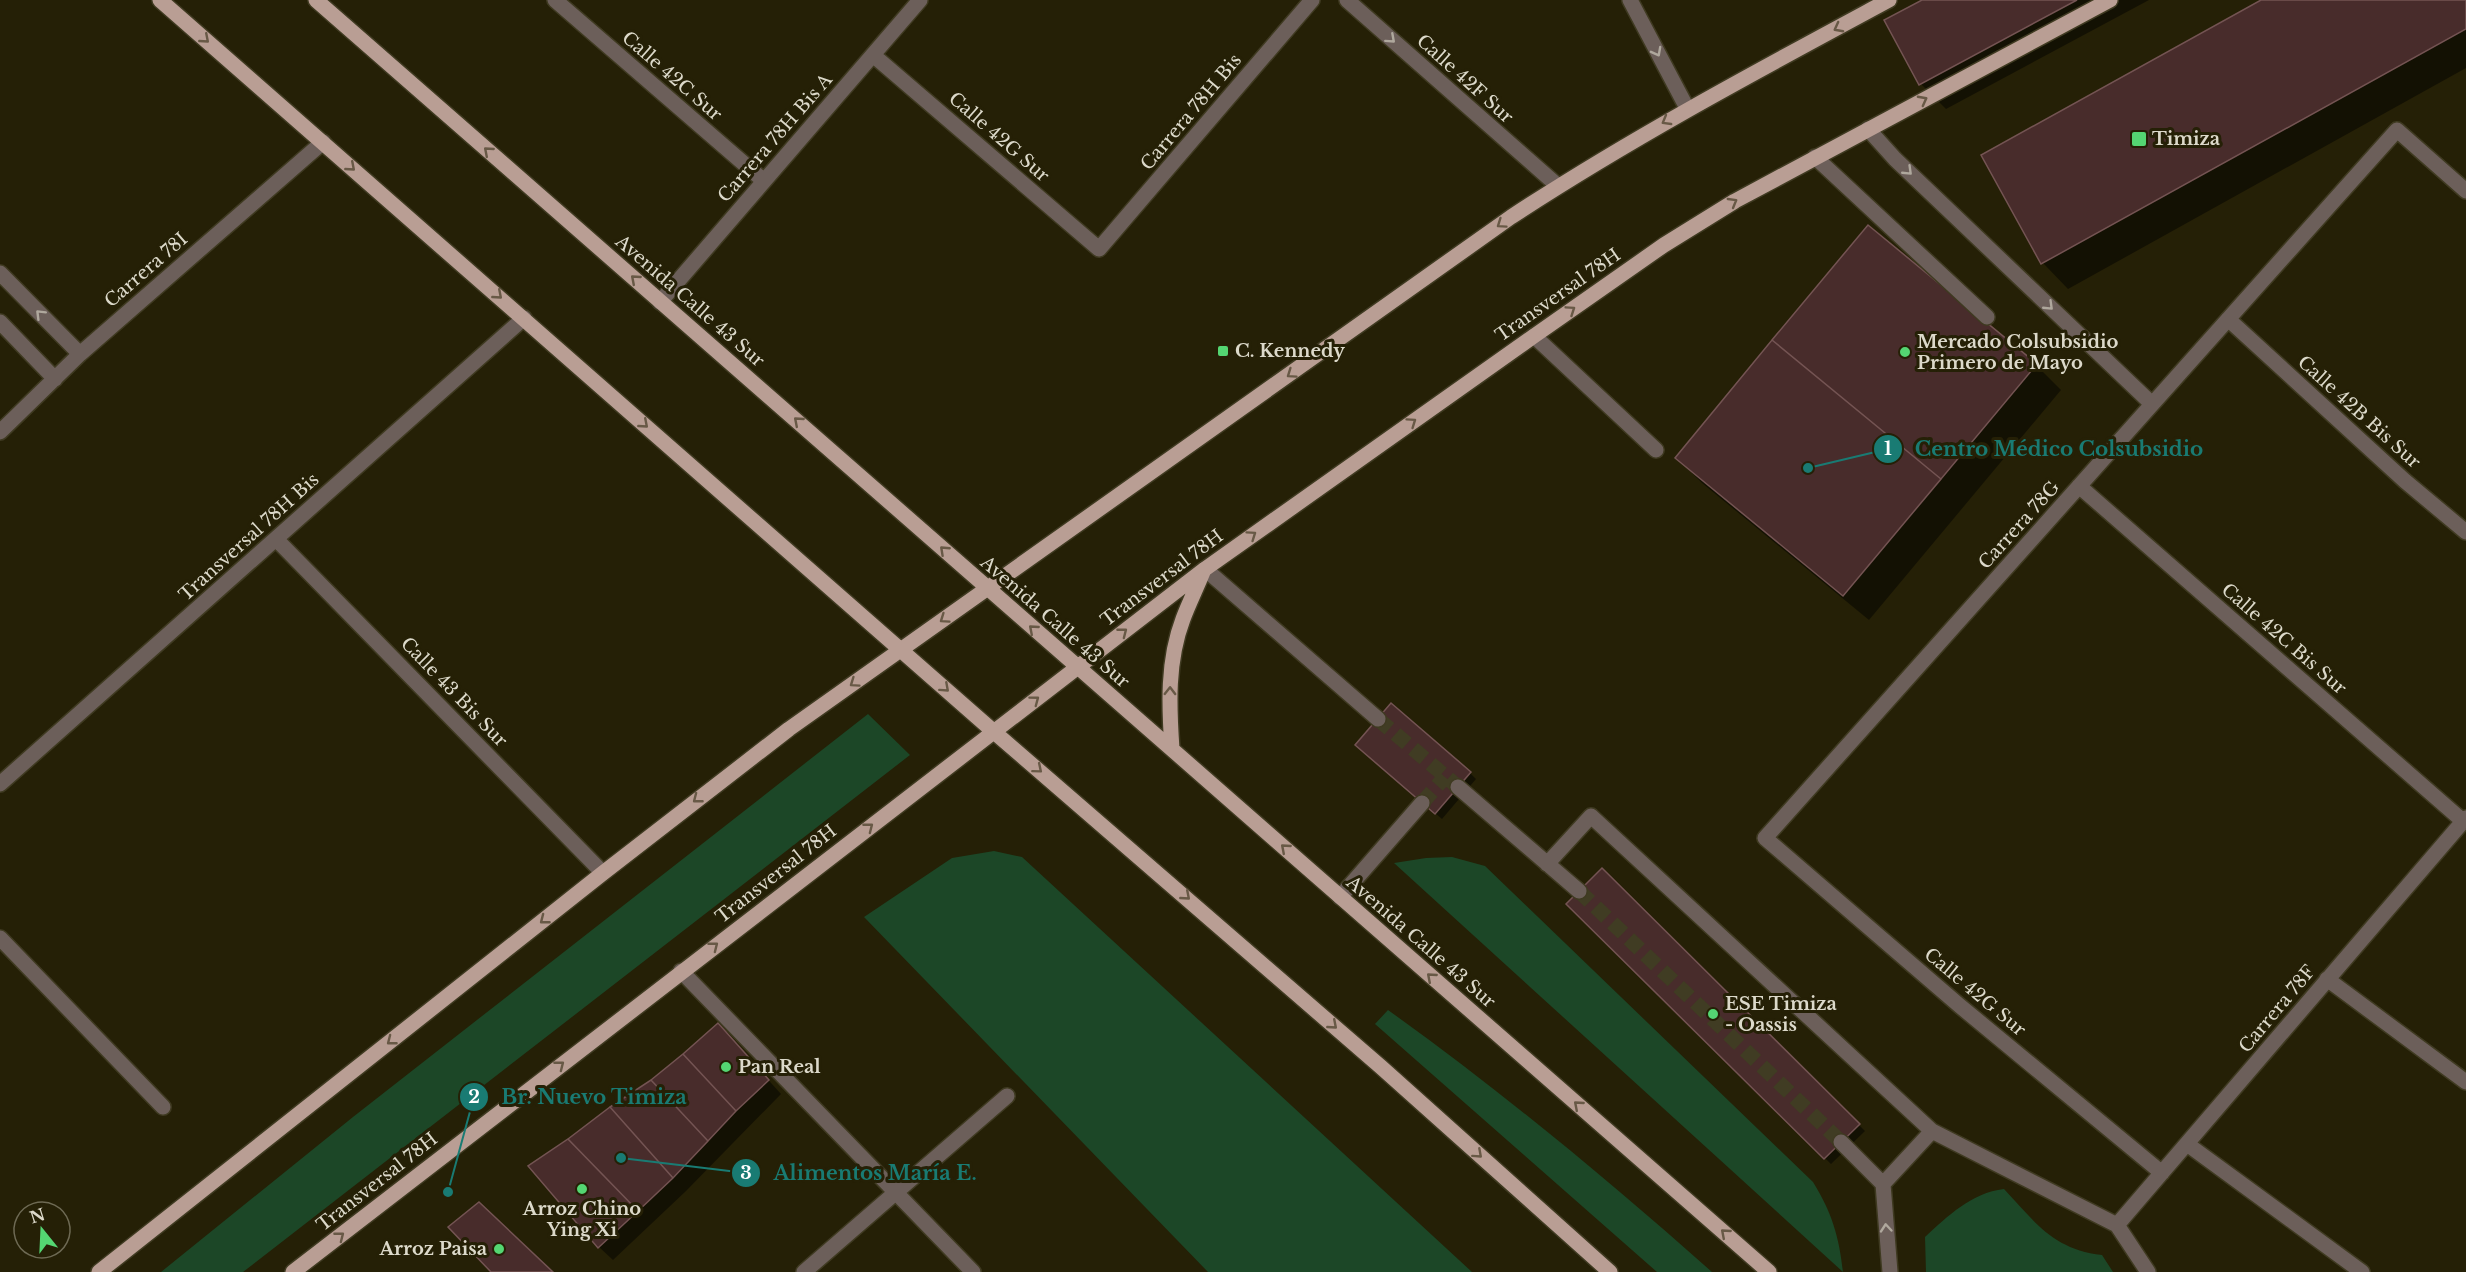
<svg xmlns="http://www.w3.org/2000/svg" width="2466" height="1272" viewBox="0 0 2466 1272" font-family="'Libre Baskerville',serif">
	<rect width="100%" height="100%" fill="#252006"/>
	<path fill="#1c4727" d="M 868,714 L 910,755 L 243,1272 L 161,1272 L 353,1117 Z
		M 994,851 L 1022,857 L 1472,1272 L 1208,1272 L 864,917 L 952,858 Z
		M 1452,857 L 1485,866 L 1813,1182 C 1832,1213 1839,1236 1843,1272 L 1394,863 L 1426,858 Z
		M 1388,1010 C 1501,1091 1607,1179 1712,1272 L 1657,1272 L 1375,1024 Z
		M 2004,1189 C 2036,1223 2053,1249 2102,1255 L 2113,1272 L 1926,1272 L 1925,1237 C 1948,1216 1971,1193 2004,1189 Z"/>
	<path fill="#0007" d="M 1924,0 L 2149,0 L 1946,109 L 1921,84 Z
		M 2264,0 L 2466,0 L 2466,68 L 2068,289 L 2043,263 L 1983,156 Z
		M 2036,365 L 2061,390 L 1869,620 L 1702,483 L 1677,458 Z
		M 1363,751 L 1470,773 L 1476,779 L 1442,819 Z
		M 1602,871 L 1865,1131 L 1831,1164 L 1568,904 Z
		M 731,1039 L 781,1094 L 686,1191 L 613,1260 L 599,1247 Z"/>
	<path fill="#482c2b" stroke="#745453" stroke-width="1.5" d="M 1922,0 L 2077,0 L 1919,85 L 1884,20 Z
		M 2261,0 L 2466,0 L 2466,29 L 2041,264 L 1981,155 Z
		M 1868,225 L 2037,364 L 1941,479 L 1772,340 Z
		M 1772,340 L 1941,479 L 1843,596 L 1675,458 Z
		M 1391,703 L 1471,772 L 1435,814 L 1355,745 Z
		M 1602,868 L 1860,1124 L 1824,1159 L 1566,904 Z
		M 718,1023 L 769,1080 L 736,1111 L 683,1054 Z
		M 683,1054 L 736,1111 L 708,1141 L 651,1080 Z
		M 651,1080 L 708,1141 L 673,1178 L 610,1107 Z
		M 610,1107 L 673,1178 L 638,1211 L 568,1139 Z
		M 568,1139 L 638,1211 L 598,1248 L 528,1166 Z
		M 479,1202 L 553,1272 L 491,1272 L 448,1227 Z"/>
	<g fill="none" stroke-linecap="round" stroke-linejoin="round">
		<path stroke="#403c23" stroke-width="15" stroke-dasharray="15 8" stroke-linecap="butt" d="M 1378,719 L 1458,787
			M 1422,803 L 1445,777
			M 1579,891 L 1841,1142"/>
		<defs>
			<path id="minor" d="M 555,0 L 764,181
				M 1347,0 L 1558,186
				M 1630,0 L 1687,108
				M 873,55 L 1099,249 L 1312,0
				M 1868,129 L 1895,159 L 2152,404
				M 1815,157 L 1987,317
				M 0,273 L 80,354
				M 660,302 L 920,0
				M 2228,319 L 2405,481 L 2466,532
				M 0,322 L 55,379
				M 1534,336 L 1656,450
				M 0,432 L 80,354 L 323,142
				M 2079,486 L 2463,821
				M 276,539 L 603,873
				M 1205,569 L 1378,719
				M 0,784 L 524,318
				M 1458,787 L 1579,891
				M 1547,864 L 1591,816 L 1932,1131
				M 1340,897 L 1422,803
				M 0,938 L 163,1107
				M 681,971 L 973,1272
				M 2327,979 L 2466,1082
				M 1841,1142 L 1883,1184 L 1890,1272
				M 2187,1144 L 2362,1272
				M 2162,1173 L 1960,1006 L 1765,838 L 2397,130 L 2466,191
				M 1883,1184 L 1932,1131 L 2117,1225
				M 2117,1225 L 2466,818
				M 2117,1225 L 2148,1272
				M 804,1272 L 1007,1096"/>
			<path id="major" d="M 160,0 L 993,731 L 1381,1067 L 1610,1272
				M 316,0 L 1769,1272
				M 1172,749 C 1169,706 1167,661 1183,619 C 1189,603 1197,587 1203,572
				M 99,1272 L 603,873 L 789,729 L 1511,217 C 1633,137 1761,69 1889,0
				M 293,1272 L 1205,569 L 1534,336 L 1664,245 L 1735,201 L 2110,0"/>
		</defs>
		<use href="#minor" stroke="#3f3a21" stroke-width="18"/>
		<use href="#major" stroke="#3f3a21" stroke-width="18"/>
		<use href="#minor" stroke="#6c5f5a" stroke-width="15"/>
		<use href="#major" stroke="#b99e94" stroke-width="15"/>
	</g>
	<defs><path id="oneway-chevron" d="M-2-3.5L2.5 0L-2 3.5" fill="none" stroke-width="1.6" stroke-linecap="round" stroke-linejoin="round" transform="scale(1.5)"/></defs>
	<g stroke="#685946">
		<use href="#oneway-chevron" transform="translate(1838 28) rotate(152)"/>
		<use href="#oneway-chevron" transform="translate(205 39) rotate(41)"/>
		<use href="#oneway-chevron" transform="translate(1923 100) rotate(-28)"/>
		<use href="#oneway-chevron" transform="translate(1666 121) rotate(150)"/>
		<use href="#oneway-chevron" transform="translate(488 151) rotate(-139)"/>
		<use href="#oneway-chevron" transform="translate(351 167) rotate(41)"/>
		<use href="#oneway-chevron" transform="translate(1733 202) rotate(-30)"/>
		<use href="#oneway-chevron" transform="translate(1501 224) rotate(145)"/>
		<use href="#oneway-chevron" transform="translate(635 279) rotate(-139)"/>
		<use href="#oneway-chevron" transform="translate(498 295) rotate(41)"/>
		<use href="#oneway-chevron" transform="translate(1571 310) rotate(-34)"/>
		<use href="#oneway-chevron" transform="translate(1291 374) rotate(145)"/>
		<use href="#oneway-chevron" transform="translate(798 421) rotate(-139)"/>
		<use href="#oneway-chevron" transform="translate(1412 422) rotate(-35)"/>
		<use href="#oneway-chevron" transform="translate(644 424) rotate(41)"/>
		<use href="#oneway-chevron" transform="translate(1252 535) rotate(-35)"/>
		<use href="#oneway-chevron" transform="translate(944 550) rotate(-137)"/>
		<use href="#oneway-chevron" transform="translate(944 619) rotate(145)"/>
		<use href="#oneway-chevron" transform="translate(1033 629) rotate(-139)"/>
		<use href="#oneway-chevron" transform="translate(1123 632) rotate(-38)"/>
		<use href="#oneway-chevron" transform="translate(854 683) rotate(145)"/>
		<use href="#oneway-chevron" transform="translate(945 688) rotate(42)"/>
		<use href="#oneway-chevron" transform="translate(1170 691) rotate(-89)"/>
		<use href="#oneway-chevron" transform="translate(1035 700) rotate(-37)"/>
		<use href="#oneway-chevron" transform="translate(1038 769) rotate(40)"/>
		<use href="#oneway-chevron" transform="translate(697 799) rotate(142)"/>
		<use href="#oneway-chevron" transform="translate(869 827) rotate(-38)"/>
		<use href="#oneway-chevron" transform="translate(1285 848) rotate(-139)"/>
		<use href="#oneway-chevron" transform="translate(1186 896) rotate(41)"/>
		<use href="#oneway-chevron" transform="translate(544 920) rotate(142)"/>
		<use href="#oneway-chevron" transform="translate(714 946) rotate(-38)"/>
		<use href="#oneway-chevron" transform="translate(1431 977) rotate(-139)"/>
		<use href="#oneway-chevron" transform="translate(1333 1025) rotate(41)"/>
		<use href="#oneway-chevron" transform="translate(391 1041) rotate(142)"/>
		<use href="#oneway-chevron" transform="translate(560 1065) rotate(-38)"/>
		<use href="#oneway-chevron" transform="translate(1578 1105) rotate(-139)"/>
		<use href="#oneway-chevron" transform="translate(1478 1154) rotate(42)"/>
		<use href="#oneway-chevron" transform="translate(1725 1233) rotate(-139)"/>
		<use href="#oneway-chevron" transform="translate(340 1236) rotate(-38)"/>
	</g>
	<g stroke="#afa89d">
		<use href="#oneway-chevron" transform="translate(1391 39) rotate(42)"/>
		<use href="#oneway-chevron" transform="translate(1657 52) rotate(62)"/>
		<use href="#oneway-chevron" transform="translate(1908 171) rotate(44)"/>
		<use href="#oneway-chevron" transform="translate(2049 306) rotate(44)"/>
		<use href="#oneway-chevron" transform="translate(40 314) rotate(-135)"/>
		<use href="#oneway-chevron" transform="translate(1886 1228) rotate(-95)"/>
	</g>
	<g fill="#54d672" stroke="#252006" stroke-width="2">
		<rect x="2131" y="131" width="16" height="16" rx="3"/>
		<rect x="1217" y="345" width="12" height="12" rx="3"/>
		<circle cx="1905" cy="352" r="6"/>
		<circle cx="1713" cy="1014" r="6"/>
		<circle cx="726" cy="1067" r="6"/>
		<circle cx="582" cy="1189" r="6"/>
		<circle cx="499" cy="1249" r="6"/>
	</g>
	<g text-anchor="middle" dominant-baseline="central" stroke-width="6" stroke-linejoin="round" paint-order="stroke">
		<g font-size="18" fill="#dcd9ca" stroke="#252006">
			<text transform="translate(672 76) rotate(41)">Calle 42C Sur</text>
			<text transform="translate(1465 79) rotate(42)">Calle 42F Sur</text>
			<text transform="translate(1191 112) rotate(-50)">Carrera 78H Bis</text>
			<text transform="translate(999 137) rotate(41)">Calle 42G Sur</text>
			<text transform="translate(775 138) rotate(-49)">Carrera 78H Bis A</text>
			<text transform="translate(146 270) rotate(-41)">Carrera 78I</text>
			<text transform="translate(1558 295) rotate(-35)">Transversal 78H</text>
			<text transform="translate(690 301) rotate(41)">Avenida Calle 43 Sur</text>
			<text transform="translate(2359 412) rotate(42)">Calle 42B Bis Sur</text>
			<text transform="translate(2019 525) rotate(-48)">Carrera 78G</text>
			<text transform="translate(249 537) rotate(-42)">Transversal 78H Bis</text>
			<text transform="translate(1162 578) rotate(-37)">Transversal 78H</text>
			<text transform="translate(1055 622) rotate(41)">Avenida Calle 43 Sur</text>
			<text transform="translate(2284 639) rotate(41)">Calle 42C Bis Sur</text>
			<text transform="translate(454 692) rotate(46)">Calle 43 Bis Sur</text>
			<text transform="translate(776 874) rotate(-38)">Transversal 78H</text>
			<text transform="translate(1421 942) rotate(41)">Avenida Calle 43 Sur</text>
			<text transform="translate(1975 992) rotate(40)">Calle 42G Sur</text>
			<text transform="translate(2277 1009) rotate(-50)">Carrera 78F</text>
			<text transform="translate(377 1182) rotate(-38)">Transversal 78H</text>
		</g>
		<g font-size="18" font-weight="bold" fill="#dcd9ca" stroke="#252006" text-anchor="start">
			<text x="2152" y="139">Timiza</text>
			<text x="1917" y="342">Mercado Colsubsidio<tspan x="1917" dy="21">Primero de Mayo</tspan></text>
			<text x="1235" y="351">C. Kennedy</text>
			<text x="1725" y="1004">ESE Timiza<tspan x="1725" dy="21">- Oassis</tspan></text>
			<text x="738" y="1067">Pan Real</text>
			<text x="582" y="1209" text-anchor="middle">Arroz Chino<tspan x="582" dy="21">Ying Xi</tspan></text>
			<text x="487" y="1249" text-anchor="end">Arroz Paisa</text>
		</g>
	</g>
	<path fill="none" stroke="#197b73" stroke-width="2" d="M1808 468L1888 449M448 1192L474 1097M621 1158L746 1173"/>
	<g fill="#197b73" stroke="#252006" stroke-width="2">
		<circle cx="1808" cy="468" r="6"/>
		<circle cx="448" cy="1192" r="6"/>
		<circle cx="621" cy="1158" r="6"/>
		<circle cx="1888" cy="449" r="15"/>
		<circle cx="474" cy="1097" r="15"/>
		<circle cx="746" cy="1173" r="15"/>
	</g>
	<g font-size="18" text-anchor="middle" font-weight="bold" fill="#fff">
		<text x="1888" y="455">1</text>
		<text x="474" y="1103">2</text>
		<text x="746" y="1179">3</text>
	</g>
	<g font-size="20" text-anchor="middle" font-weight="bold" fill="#197b73" stroke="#252006" stroke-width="6" stroke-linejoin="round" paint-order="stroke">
		<text x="2059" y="456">Centro Médico Colsubsidio</text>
		<text x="594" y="1104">Br. Nuevo Timiza</text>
		<text x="875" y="1180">Alimentos María E.</text>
	</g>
	<g transform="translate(42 1230) rotate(342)"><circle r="28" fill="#252006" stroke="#6e6a54" stroke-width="1.5"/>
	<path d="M0-4.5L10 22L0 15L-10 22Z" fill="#54d672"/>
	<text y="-9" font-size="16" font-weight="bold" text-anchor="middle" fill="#dcd9ca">N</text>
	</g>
</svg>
